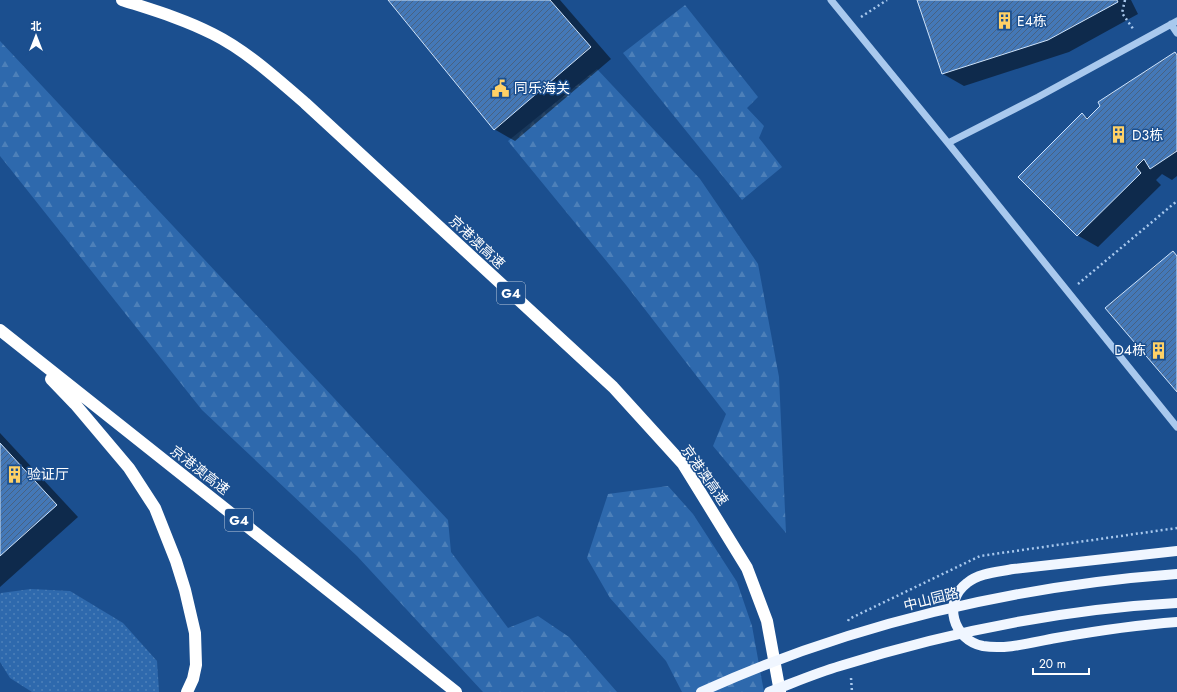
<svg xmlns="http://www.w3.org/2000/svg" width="1177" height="692" viewBox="0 0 1177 692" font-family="Jost,'Noto Sans SC',sans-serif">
	<defs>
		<pattern id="grass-dots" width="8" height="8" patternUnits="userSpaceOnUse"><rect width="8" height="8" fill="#2e69ad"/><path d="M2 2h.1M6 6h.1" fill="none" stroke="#4d80b9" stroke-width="1.8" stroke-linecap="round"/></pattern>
		<pattern id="forest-firs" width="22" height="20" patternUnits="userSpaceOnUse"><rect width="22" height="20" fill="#2e69ad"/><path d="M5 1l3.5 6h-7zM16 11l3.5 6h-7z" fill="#4d80b9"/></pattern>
		<pattern id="building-hatch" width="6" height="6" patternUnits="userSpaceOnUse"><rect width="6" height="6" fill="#4478b7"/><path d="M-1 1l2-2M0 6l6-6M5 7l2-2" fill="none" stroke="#486282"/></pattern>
	</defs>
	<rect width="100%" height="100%" fill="#1b4f8f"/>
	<path fill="url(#grass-dots)" d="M 31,589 L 70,591 L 123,623 L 157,661 L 159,692 L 32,692 L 10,678 L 0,662 L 0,594 L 1,593 Z"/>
	<path fill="url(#forest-firs)" d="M 685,5 L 758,97 L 747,108 L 764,126 L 759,138 L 782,167 L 742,200 L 623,53 Z
		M 0,41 L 448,520 L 451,552 L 508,628 L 538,616 L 569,637 L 617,692 L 483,692 L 357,556 L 202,410 L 0,156 Z
		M 597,69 L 700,179 L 758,264 L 779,377 L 786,533 L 713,446 L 726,414 L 626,285 L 508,141 Z
		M 668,486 L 693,514 L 737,582 L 752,626 L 764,692 L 682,692 L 666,661 L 610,598 L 587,558 L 608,494 Z"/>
	<path fill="#0007" d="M 389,0 L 560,0 L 611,59 L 515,141 L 494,129 Z
		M 918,0 L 1131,0 L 1138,14 L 1069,52 L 964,86 L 943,74 Z
		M 1175,53 L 1177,54 L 1177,176 L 1172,180 L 1162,174 L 1156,180 L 1161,185 L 1098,247 L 1077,235 L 1082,115 L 1089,118 Z
		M 0,433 L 78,517 L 0,587 Z"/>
	<path fill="url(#building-hatch)" stroke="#cfe3fa" d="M 388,0 L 550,0 L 591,47 L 494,130 Z
		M 917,0 L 1117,0 L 1118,2 L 1048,40 L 942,74 Z
		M 1175,52 L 1177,55 L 1177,151 L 1150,169 L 1144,159 L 1136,167 L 1141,173 L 1077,236 L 1018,177 L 1082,113 L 1087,119 L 1100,106 L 1098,102 Z
		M 1173,251 L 1177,256 L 1177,392 L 1105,308 Z
		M 0,443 L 57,505 L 0,556 Z"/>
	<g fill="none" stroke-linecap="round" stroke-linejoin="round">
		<path stroke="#a9c9ee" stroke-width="2.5" stroke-dasharray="2 3" stroke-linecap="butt" d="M 1125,0 L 1122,13 L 1134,30
			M 861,17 L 887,0
			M 1078,284 L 1177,201
			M 848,621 L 849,619 L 980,556 L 1177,528
			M 851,678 L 852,692"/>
		<path stroke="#a9c9ee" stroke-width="7" d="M 831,0 L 948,143 L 1177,427
			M 1171,24 L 1177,33
			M 948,143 L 1038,97 L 1177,21"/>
		<path stroke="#f0f6ff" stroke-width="10" d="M 1177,551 L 1013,569 C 998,572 979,573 967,583 C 942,602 953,640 983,646 C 1007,650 1033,642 1056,638 C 1096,631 1136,625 1177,622"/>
		<path stroke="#fff" stroke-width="12" d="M 122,0 C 153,10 184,19 213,34 C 247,51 277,79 305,103 L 613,387 L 683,464 L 747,568 L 767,621 L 780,692
			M 0,330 L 456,692
			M 51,379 L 75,404 L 129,468 L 155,508 L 176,561 L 185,590 L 195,633 L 196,665 L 193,679 L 187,692"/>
		<path stroke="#f0f6ff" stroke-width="10" d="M 701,692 C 850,624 1014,586 1177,574
			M 769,692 C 793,683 816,673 840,666 C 949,632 1063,609 1177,603"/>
	</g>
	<defs>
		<symbol id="building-bare" viewBox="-9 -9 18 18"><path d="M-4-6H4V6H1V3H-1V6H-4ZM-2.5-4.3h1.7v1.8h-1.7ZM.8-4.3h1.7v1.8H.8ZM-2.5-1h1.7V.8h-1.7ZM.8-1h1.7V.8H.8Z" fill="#ffd166" stroke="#1b4f8f" stroke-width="2.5" paint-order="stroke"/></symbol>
		<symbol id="civic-bare" viewBox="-9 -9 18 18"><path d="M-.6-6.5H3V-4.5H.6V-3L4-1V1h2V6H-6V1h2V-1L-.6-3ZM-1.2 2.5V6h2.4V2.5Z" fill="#ffd166" stroke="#1b4f8f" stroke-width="2.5" paint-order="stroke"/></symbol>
	</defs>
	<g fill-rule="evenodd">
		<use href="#building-bare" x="992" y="8" width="25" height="25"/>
		<use href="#civic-bare" x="488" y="76" width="25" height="25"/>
		<use href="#building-bare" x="1106" y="122" width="25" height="25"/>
		<use href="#building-bare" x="1146" y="338" width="25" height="25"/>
		<use href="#building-bare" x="2" y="462" width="25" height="25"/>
	</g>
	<g text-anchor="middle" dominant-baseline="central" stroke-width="3" stroke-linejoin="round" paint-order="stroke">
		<g fill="#1b4f8f" stroke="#bbcadd" stroke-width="1">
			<rect x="497" y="282" width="28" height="22" rx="3"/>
			<rect x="225" y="509" width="28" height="22" rx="3"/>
		</g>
		<g font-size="13" font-weight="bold" fill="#fff">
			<text x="511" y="293">G4</text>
			<text x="239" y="520">G4</text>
		</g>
		<g font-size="14" fill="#fff" stroke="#1b4f8f" text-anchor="start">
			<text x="1017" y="21">E4栋</text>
			<text x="514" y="88">同乐海关</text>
			<text x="1132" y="135">D3栋</text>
			<text x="1146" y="350" text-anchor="end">D4栋</text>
			<text x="27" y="474">验证厅</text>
		</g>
		<g font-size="14" fill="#fff" stroke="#1b4f8f">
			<text transform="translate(477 242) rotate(43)">京港澳高速</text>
			<text transform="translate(200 470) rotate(38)">京港澳高速</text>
			<text transform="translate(705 475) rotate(55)">京港澳高速</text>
			<text transform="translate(931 599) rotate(-14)">中山园路</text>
		</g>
	</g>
	<g transform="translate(36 36)" stroke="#1b4f8f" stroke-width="3" paint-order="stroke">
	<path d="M0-3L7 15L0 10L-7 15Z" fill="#ffffff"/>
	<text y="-6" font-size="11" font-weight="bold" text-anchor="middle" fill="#ffffff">北</text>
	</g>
	<path d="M1033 668v6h56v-6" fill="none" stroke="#ffffff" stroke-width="2"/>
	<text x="1039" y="668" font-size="12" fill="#ffffff" stroke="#1b4f8f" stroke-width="3" paint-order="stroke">20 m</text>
</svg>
